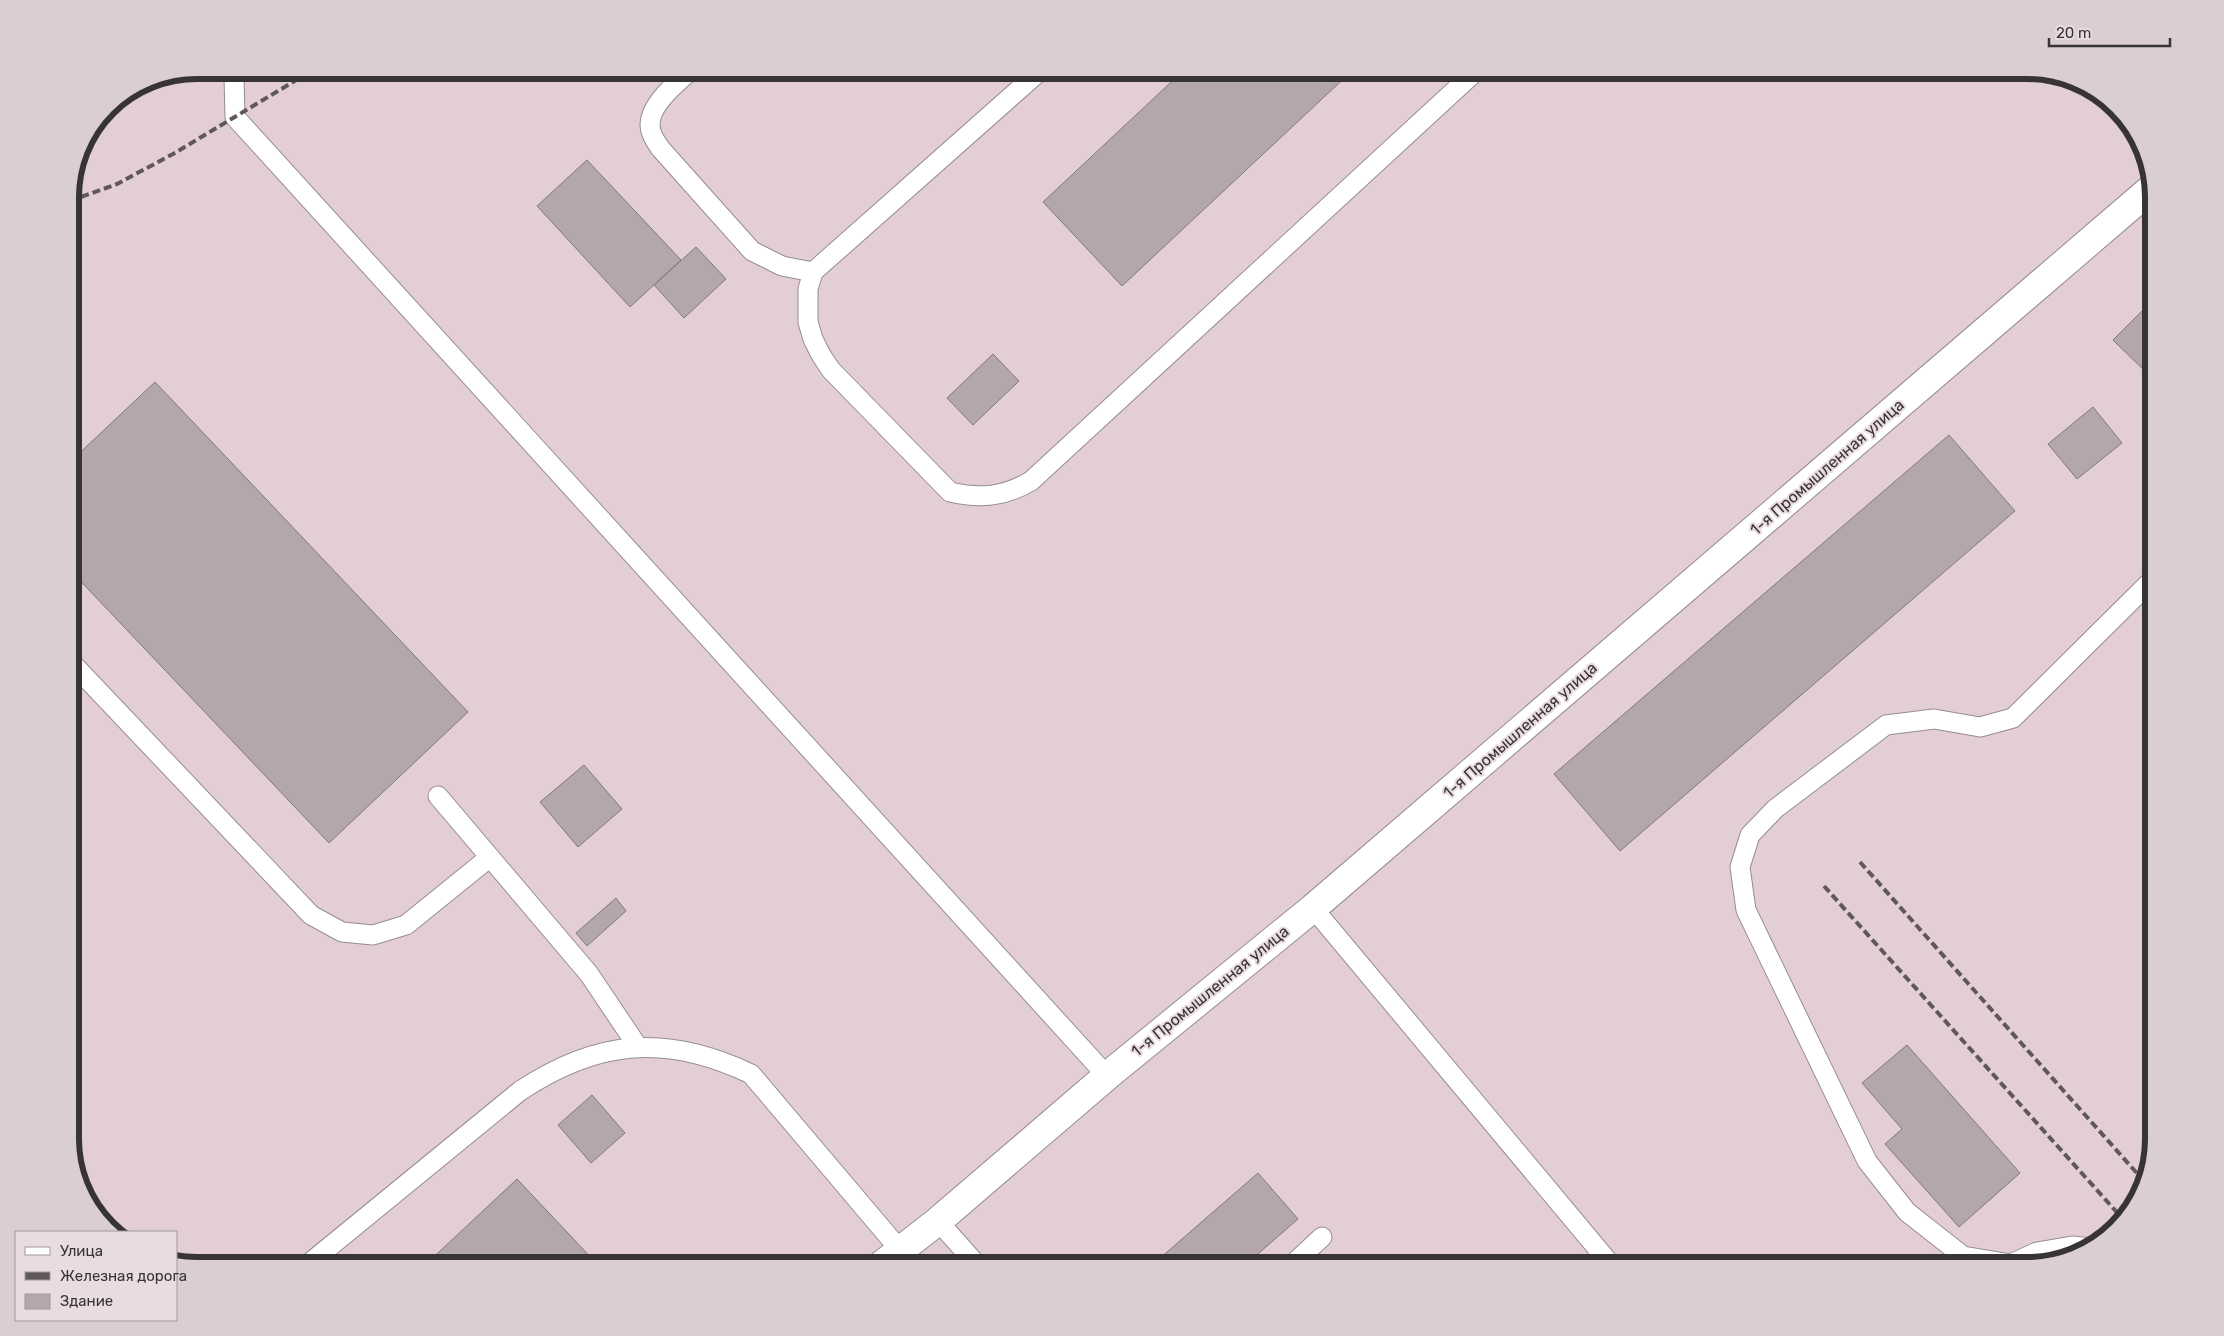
<svg xmlns="http://www.w3.org/2000/svg" width="2224" height="1336" viewBox="0 0 2224 1336" font-family="Rubik,sans-serif">
	<rect width="100%" height="100%" fill="#e8dbe1"/>
	<path fill="#e3ced7" d="M 197,70 L 304,70 L 304,77 L 313,70 L 2027,70 L 2091,87 L 2137,133 L 2154,189 L 2154,1140 L 2137,1203 L 2090,1249 L 2028,1266 L 197,1266 L 176,1261 L 176,1232 L 116,1232 L 87,1203 L 70,1147 L 70,189 L 80,148 L 107,107 L 148,80 Z"/>
	<path fill="#b3a7ac" stroke="#82777c" d="M 1184,70 L 1353,70 L 1122,286 L 1043,202 Z
		M 587,160 L 681,260 L 630,307 L 537,206 Z
		M 696,247 L 726,279 L 684,318 L 654,285 Z
		M 2143,310 L 2154,320 L 2154,380 L 2113,340 Z
		M 993,354 L 1019,381 L 973,425 L 947,398 Z
		M 155,382 L 468,712 L 329,843 L 70,570 L 70,462 Z
		M 2093,407 L 2122,443 L 2077,479 L 2048,444 Z
		M 1949,435 L 2015,511 L 1620,851 L 1554,774 Z
		M 584,765 L 622,809 L 578,847 L 540,802 Z
		M 616,898 L 626,911 L 587,946 L 576,933 Z
		M 1907,1045 L 2020,1173 L 1959,1227 L 1885,1144 L 1902,1129 L 1862,1083 Z
		M 592,1095 L 625,1133 L 591,1163 L 558,1125 Z
		M 1258,1173 L 1298,1219 L 1244,1266 L 1151,1266 Z
		M 517,1179 L 598,1265 L 424,1266 Z"/>
	<g fill="none" stroke-linecap="round" stroke-linejoin="round">
		<defs>
			<path id="lane" d="M 238,70 L 234,76 L 235,117 L 1107,1076
				M 691,70 C 677,83 644,108 651,131 C 652,137 657,143 660,148 L 752,251 L 782,266 L 813,272
				M 1041,70 L 813,272 L 808,289 L 808,322 L 813,339 L 821,355 L 831,370 L 950,492 C 980,499 1004,497 1031,481 L 1477,70
				M 70,661 L 311,915 L 342,932 L 373,935 L 406,925 L 490,857
				M 438,796 L 589,974 L 638,1047
				M 1313,908 L 1612,1266
				M 938,1221 L 978,1266
				M 2092,1248 L 2072,1246 L 2037,1252 L 2011,1264 L 1963,1256 L 1907,1212 L 1867,1161 L 1746,910 L 1740,867 L 1750,835 L 1775,809 L 1886,725 L 1934,719 L 1980,727 L 2013,718 L 2154,578
				M 306,1266 L 520,1091 C 598,1039 667,1034 751,1074 L 900,1250
				M 1291,1266 L 1322,1237"/>
			<path id="secondary" d="M 880,1266 L 938,1221 L 1107,1076 L 1313,908 L 2153,187"/>
		</defs>
		<use href="#lane" stroke="#988c91" stroke-width="21"/>
		<use href="#secondary" stroke="#988c91" stroke-width="30"/>
		<use href="#lane" stroke="#fff" stroke-width="19"/>
		<use href="#secondary" stroke="#fff" stroke-width="28"/>
		<path stroke="#5f585b" stroke-width="4" stroke-dasharray="8 4" stroke-linecap="butt" d="M 70,201 L 117,184 L 173,154 L 313,70
			M 1860,862 L 2143,1180
			M 1824,886 L 2122,1218"/>
	</g>
	<g text-anchor="middle" dominant-baseline="central" stroke-width="4" stroke-linejoin="round" paint-order="stroke">
		<g font-size="16" fill="#383335" stroke="#e8dbe1">
			<text transform="translate(1827 467) rotate(-41)">1-я Промышленная улица</text>
			<text transform="translate(1520 730) rotate(-41)">1-я Промышленная улица</text>
			<text transform="translate(1210 991) rotate(-39)">1-я Промышленная улица</text>
		</g>
	</g>
	<path d="M0 0H2224V1336H0ZM197 79H2027A118 118 0 0 1 2145 197V1139A118 118 0 0 1 2027 1257H197A118 118 0 0 1 79 1139V197A118 118 0 0 1 197 79Z" fill="#daced3" fill-rule="evenodd"/>
	<path fill="none" stroke="#383335" stroke-width="6" d="M197 79H2027A118 118 0 0 1 2145 197V1139A118 118 0 0 1 2027 1257H197A118 118 0 0 1 79 1139V197A118 118 0 0 1 197 79Z"/>
	<rect x="15" y="1231" width="162" height="90" fill="#e8dbe1" stroke="#a2989c"/>
	<rect x="25" y="1247" width="25" height="8" fill="#ffffff" stroke="#a2989c"/>
	<text x="60" y="1256" font-size="15" fill="#383335">Улица</text>
	<rect x="25" y="1272" width="25" height="8" fill="#5f585b" stroke="#a2989c"/>
	<text x="60" y="1281" font-size="15" fill="#383335">Железная дорога</text>
	<rect x="25" y="1294" width="25" height="15" fill="#b3a7ac" stroke="#a2989c"/>
	<text x="60" y="1306" font-size="15" fill="#383335">Здание</text>
	<path d="M2049 38v8h121v-8" fill="none" stroke="#383335" stroke-width="2.5"/>
	<text x="2056" y="38" font-size="15" fill="#383335" stroke="#e8dbe1" stroke-width="4" paint-order="stroke">20 m</text>
</svg>
